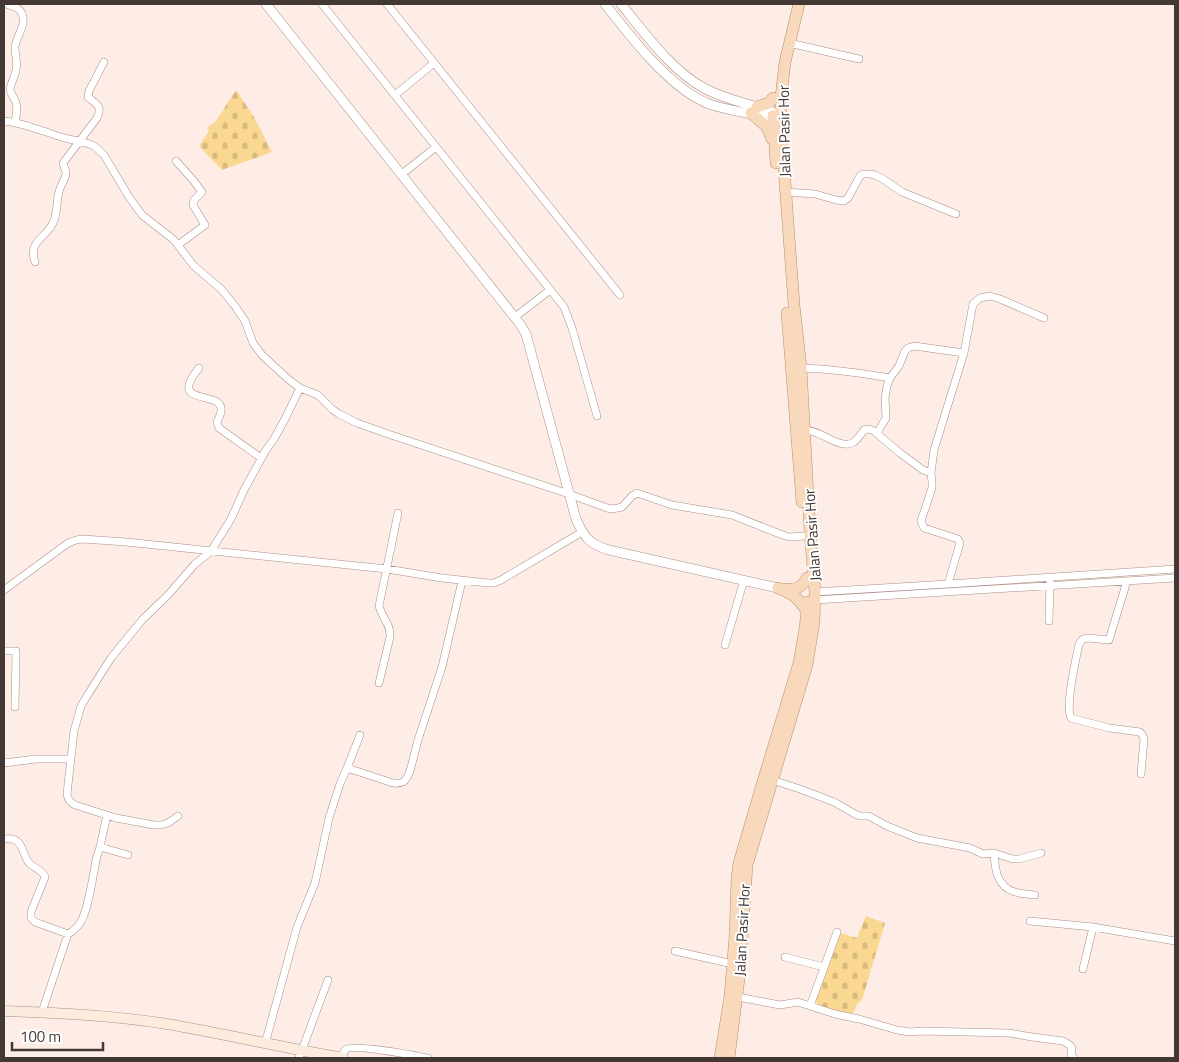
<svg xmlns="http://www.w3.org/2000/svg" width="1179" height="1062" viewBox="0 0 1179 1062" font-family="'Titillium Web',sans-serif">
	<defs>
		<pattern id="cemetery-stones" width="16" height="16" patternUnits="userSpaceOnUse" patternTransform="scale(1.25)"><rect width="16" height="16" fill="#fbd892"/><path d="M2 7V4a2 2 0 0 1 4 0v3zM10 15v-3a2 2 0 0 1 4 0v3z" fill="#d8ba7e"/></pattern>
	</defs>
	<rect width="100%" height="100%" fill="#fdede6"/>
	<path fill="url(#cemetery-stones)" d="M 236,90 L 254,117 L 272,152 L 222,170 L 199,146 L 209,131 L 207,128 L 216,121 Z
		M 866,916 L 885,923 L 862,1000 L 858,1003 L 853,1013 L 851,1014 L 823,1007 L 814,1001 L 840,933 L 857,938 Z"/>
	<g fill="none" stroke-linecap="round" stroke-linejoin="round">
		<defs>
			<path id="minor" d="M 6,4 C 12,6 19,7 22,14 C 27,25 16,36 15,47 C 15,55 18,63 16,70 C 15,77 11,82 10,89 C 10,94 15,98 16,103 C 18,109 16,116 15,122
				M 322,4 L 564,307 L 572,328 L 597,416
				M 387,4 L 620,295
				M 789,43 L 859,59
				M 395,95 L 434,63
				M 4,121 C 24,123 42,131 61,137 C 71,140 82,141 92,145 C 96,147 100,151 104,155 L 129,197 L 142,215 L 174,240 L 194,266 L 221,289 L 235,306 L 245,321 L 253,343 L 262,355 L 288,379 L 300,388 L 318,395 L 332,409 L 339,414 L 357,423 L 391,435 L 569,494 L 610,509 L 618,508 L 622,507 L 632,496 L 637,493 L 672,505 L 732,515 L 780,534 L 789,537 L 804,536
				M 176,161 L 193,180 L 202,192 L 194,200 L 193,205 L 205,225 L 178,245
				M 402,174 L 436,147
				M 786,192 L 815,194 L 836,200 L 844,201 L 848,198 L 860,176 L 863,174 L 870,174 L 875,175 L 883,179 L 902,192 L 956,214
				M 35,262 C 28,241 45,239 53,223 C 58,213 56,202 59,192 C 60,186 65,180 66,174 C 66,170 64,167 63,163 L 97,118 C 103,106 96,104 88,97 L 89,91 L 104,62
				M 515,317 L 550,290
				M 199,368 C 195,373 190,379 189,385 C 185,402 224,393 221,411 C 221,415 218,419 217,422 L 219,428 L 261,458
				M 801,368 C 831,369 861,373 890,378
				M 804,430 C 820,429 840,451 854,442 C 858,439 861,434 864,430 L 869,429 L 874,431 L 900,453 L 923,470 L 931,473 L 934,450 L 964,353 L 973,304 L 980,298 L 990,296 L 1000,299 L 1044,318
				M 877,433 L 886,418 L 885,398 L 887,386 L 890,378 L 899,366 L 905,351 L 908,348 L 914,346 L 964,353
				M 931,473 L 932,482 L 932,488 L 921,521 L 924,528 L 958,539 L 960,543 L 948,584
				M 1127,581 L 1109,640 L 1088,638 L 1083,639 L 1079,644 C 1076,659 1065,705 1071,718 L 1109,728 L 1140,732 L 1143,736 L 1144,739 L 1141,774
				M 4,590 L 68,543 L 76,540 L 83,539 L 126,542 L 387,569 L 442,578 L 488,583 L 494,583 L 501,580 L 582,532
				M 815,592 L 948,584 L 1175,569
				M 815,600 L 1175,578
				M 1049,621 L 1050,581
				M 725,645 L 744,580
				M 4,651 L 16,651 L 15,707
				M 379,683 L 390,637 C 391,624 382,618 379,606 L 398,513
				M 4,763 L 36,759 L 71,759
				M 347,768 L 360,735
				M 772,780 L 800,789 L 834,802 L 855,814 L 860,816 L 869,816 L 887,826 L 917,838 L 970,848 L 983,854 L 994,853 L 1013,859 L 1019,859 L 1041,853
				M 178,816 L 168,823 L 161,825 L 154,825 L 116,818 L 75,805 C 70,802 68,800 67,794 L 74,731 L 81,706 L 87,696 L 111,658 L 142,620 L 168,595 L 195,564 L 211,551 L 231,519 L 244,490 L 266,450 L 274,439 L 286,417 L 300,388
				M 4,839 C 25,836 21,855 30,864 C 36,869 42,870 45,877 L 31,912 L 31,918 L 35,922 L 68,934 C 73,931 77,928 80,923 C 89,910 93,873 97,856 L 100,847 L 128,855
				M 100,847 L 107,815
				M 994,853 C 995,870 997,887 1015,892 C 1021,894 1029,894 1035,895
				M 1030,921 L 1093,927 L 1175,941
				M 675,951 L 733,964
				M 785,957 L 824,967
				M 1083,969 L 1093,927
				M 738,997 L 780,1005 L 798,1002 L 835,1014 L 859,1019 L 897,1030 L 910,1032 L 922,1031 L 1009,1033 L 1032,1037 L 1063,1041 L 1070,1045 L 1072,1048 L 1071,1055 L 1074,1058
				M 810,1006 L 837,932
				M 42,1012 L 68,934
				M 265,1044 L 297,927 L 315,883 L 329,818 L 340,784 L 347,768 L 393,783 C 404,784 406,781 410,771 L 418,740 L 442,667 L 462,581
				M 299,1058 L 328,980
				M 342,1058 C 342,1057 344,1051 345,1050 C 351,1043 417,1056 428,1058"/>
			<path id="tertiary" d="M 266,4 L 520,324 L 526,334 L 576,519 C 584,537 589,544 609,550 L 778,588
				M 605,4 C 630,36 670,89 709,104 C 729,111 752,113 773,119
				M 621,4 C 643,31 673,72 704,88 C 726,100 750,104 773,112"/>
			<path id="secondary" d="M 4,1011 C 58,1013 113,1015 167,1024 C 226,1034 284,1048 343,1058"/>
			<path id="primary" d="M 757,107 L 769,103 L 773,98
				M 751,113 L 767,127 L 772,139
				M 773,116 L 776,163
				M 787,313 L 802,502
				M 778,588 C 792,593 800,599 807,612
				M 782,589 C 794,590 801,589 807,578
				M 720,1058 L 730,996 L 735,936 L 737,878 L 739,863 L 764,778 L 799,663 L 805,628 L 808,602
				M 729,1058 L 740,971 L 747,865 L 807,665 L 814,622 L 815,592 L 810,532 L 801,368 L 794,305 L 781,127 L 781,97 L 785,62 L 799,4"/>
		</defs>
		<use href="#minor" stroke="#a89085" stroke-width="8"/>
		<use href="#tertiary" stroke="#a89085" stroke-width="10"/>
		<use href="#secondary" stroke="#a89085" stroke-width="11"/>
		<use href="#primary" stroke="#b6906e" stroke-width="12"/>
		<use href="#minor" stroke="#fff" stroke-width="7"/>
		<use href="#tertiary" stroke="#fff" stroke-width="9"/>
		<use href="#secondary" stroke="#fcecdd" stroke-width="10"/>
		<use href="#primary" stroke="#f8d9bb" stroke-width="11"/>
	</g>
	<g text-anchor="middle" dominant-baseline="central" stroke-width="4" stroke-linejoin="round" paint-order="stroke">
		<g font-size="15" fill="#433834" stroke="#fefefe">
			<text transform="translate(784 131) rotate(-91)">Jalan Pasir Hor</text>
			<text transform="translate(812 535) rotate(-94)">Jalan Pasir Hor</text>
			<text transform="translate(742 930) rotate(-87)">Jalan Pasir Hor</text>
		</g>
	</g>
	<rect width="1179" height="1062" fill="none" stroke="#433834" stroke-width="10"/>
	<path d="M12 1042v8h91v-8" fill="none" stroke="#433834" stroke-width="2.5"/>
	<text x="20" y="1042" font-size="15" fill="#433834" stroke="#fefefe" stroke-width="4" paint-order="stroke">100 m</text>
</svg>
